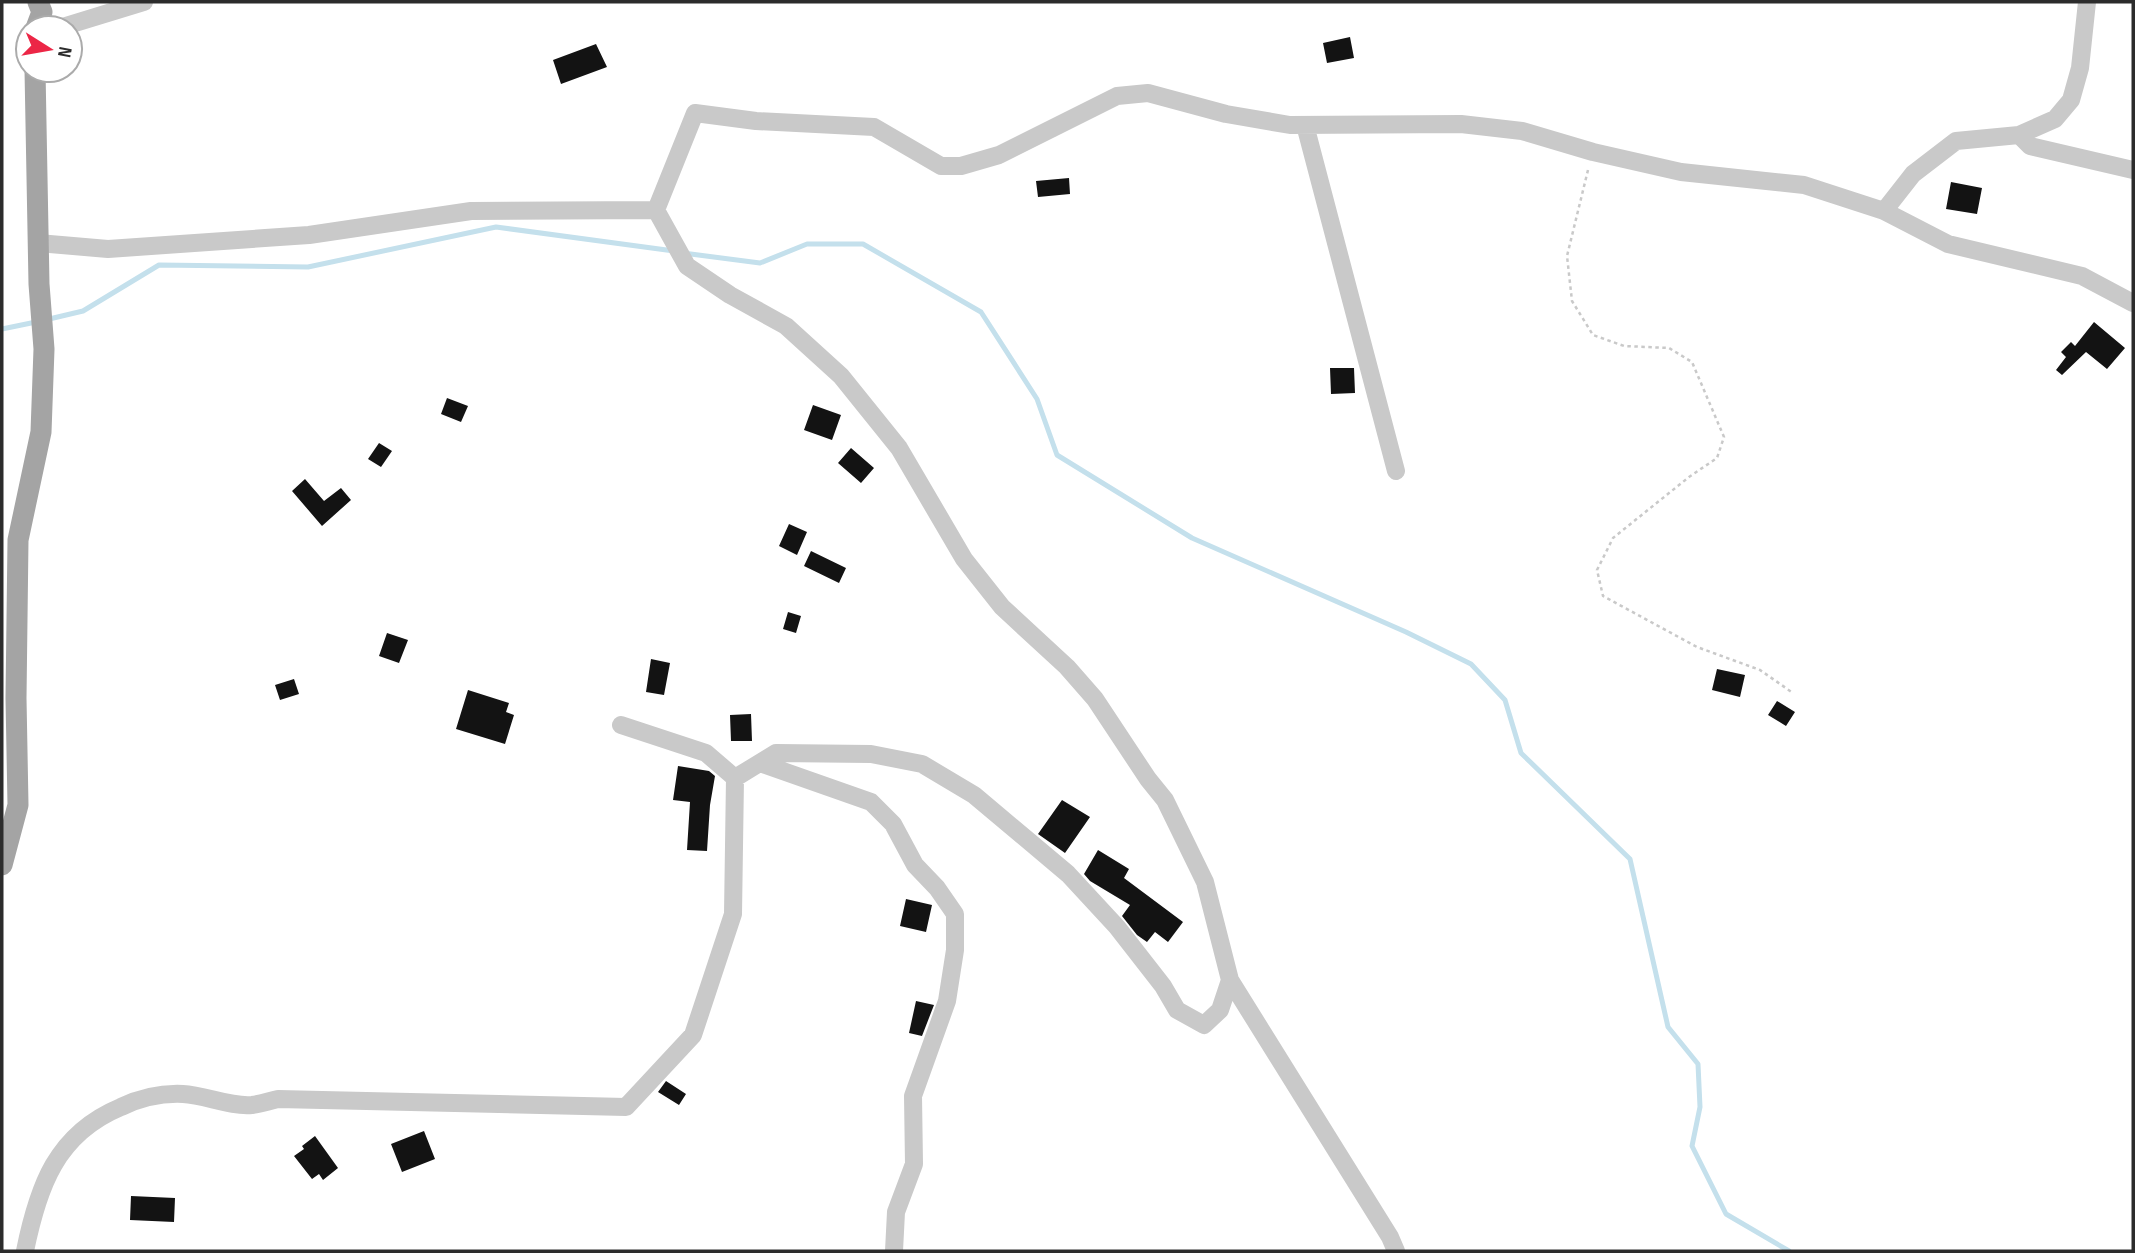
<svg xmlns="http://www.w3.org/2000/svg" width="2135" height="1253" viewBox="0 0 2135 1253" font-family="'Sofia Sans Condensed',sans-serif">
	<rect width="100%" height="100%" fill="#fff"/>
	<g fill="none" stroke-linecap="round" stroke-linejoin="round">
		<path stroke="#c4e0ec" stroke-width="5" d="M 683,253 L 760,263 L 807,244 L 863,244 L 981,312 L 1037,399 L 1057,455 L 1192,538 L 1406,632 L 1471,664 L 1505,700 L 1521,753 L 1630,859 L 1668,1027 L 1698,1064 L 1700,1107 L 1692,1146 L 1726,1214 L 1789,1251
			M 45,320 L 83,311 L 159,265 L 308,267 L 496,227 L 674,251
			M 2,329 L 36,322"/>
	</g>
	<path fill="#131313" d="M 1350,37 L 1354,58 L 1327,63 L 1323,43 Z
		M 596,44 L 607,67 L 561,84 L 553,60 Z
		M 1069,178 L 1070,194 L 1038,197 L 1036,181 Z
		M 1951,182 L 1982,188 L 1977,214 L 1946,209 Z
		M 2094,322 L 2125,348 L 2107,369 L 2086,352 L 2062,375 L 2056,370 L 2066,357 L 2061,352 L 2071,342 L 2075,346 Z
		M 1330,368 L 1354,368 L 1355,393 L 1331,394 Z
		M 447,398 L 468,406 L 461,422 L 441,414 Z
		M 813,405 L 841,415 L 832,440 L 804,430 Z
		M 379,443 L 392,451 L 381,467 L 368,459 Z
		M 851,448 L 874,468 L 861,483 L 838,463 Z
		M 305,479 L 324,501 L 341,488 L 351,500 L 322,526 L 292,491 Z
		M 789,524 L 807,532 L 797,555 L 779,546 Z
		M 811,551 L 846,568 L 839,583 L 804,566 Z
		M 788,612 L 801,616 L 796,633 L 783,629 Z
		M 387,633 L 408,640 L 399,663 L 379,656 Z
		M 651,659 L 670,663 L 664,695 L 646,692 Z
		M 1717,669 L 1745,675 L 1740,697 L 1712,690 Z
		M 294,679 L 299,694 L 280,700 L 275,685 Z
		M 468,690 L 509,703 L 506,712 L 514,715 L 505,744 L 456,729 Z
		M 1777,701 L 1795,712 L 1786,726 L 1768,715 Z
		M 751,714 L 752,741 L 731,741 L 730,715 Z
		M 678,766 L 709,771 L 715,776 L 710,805 L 707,851 L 687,850 L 690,802 L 673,800 Z
		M 1062,800 L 1090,817 L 1065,853 L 1038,834 Z
		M 1098,850 L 1129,869 L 1124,878 L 1183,922 L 1168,942 L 1155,932 L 1147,942 L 1137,935 L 1122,916 L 1130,905 L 1090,881 L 1084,874 Z
		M 906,899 L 932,905 L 926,932 L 900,926 Z
		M 916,1001 L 934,1005 L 922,1036 L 909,1033 Z
		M 666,1081 L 686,1094 L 679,1105 L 658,1092 Z
		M 424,1131 L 435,1159 L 402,1172 L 391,1144 Z
		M 315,1136 L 338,1168 L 323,1180 L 319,1174 L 312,1179 L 294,1156 L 304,1149 L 302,1146 Z
		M 131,1196 L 175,1198 L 174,1222 L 130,1220 Z"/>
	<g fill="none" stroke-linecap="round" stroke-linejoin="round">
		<path stroke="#c9c9c9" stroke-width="2.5" stroke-dasharray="3.5 3.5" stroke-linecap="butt" d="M 1588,170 L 1567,256 L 1572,301 L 1593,335 L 1624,346 L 1669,348 L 1692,362 L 1724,437 L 1717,458 L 1689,477 L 1613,538 L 1597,570 L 1603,596 L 1697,647 L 1760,670 L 1793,693"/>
		<path stroke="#c9c9c9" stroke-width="18" d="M 59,28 L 144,2
			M 1305,125 L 1396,471
			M 2019,135 L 2030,146 L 2133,170
			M 656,210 L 687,266 L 730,295 L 786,326 L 841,376 L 899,448 L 964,559 L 1002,607 L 1067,667 L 1095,699 L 1148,779 L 1165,800 L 1205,882 L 1230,980 L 1390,1237 L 1396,1251
			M 1884,211 L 1913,174 L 1956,141 L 2019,135 L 2055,119 L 2071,100 L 2080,68 L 2087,2
			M 38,243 L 108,249 L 309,235 L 471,211 L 656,210 L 695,113 L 756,121 L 874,127 L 941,166 L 961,166 L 999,155 L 1117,96 L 1148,93 L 1226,114 L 1290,125 L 1461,124 L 1522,131 L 1593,152 L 1681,172 L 1804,185 L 1884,211 L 1948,244 L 2082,276 L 2133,303
			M 760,763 L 871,802 L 893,824 L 915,865 L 937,888 L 955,914 L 955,950 L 947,1001 L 913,1096 L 914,1164 L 896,1212 L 894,1251
			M 735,778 L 776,753 L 871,754 L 922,764 L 974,795 L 1068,874 L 1117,927 L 1163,986 L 1177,1010 L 1204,1025 L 1220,1010 L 1230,980
			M 25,1251 C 38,1187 56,1134 121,1107 C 140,1098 162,1093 183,1094 C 205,1095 230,1107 252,1105 C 260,1104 269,1101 278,1099 L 626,1107 L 693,1035 L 733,914 L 735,778 L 706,753 L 621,725"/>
		<path stroke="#a4a4a4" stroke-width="21" d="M 36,28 L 42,12 L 38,2
			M 2,865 L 18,805 L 16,698 L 18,540 L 41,432 L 44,349 L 39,284 L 35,70"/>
	</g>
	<rect width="2135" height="1253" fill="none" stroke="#2c2c2c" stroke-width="7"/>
	<g transform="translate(49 49) rotate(101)"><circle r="33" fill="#ffffff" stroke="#ababab" stroke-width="2"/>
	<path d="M0-5L12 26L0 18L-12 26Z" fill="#ec2646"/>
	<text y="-10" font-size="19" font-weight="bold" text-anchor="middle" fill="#2c2c2c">N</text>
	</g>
</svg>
